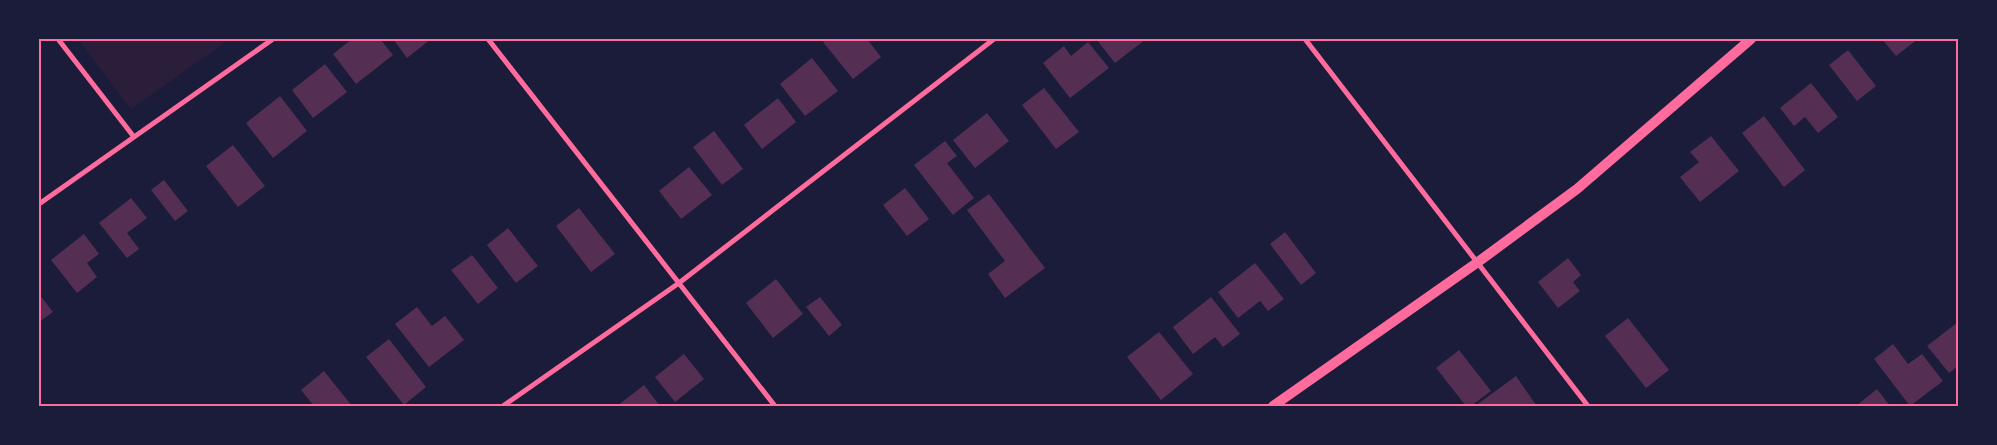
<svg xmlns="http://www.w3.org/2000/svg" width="1997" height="445" viewBox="0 0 1997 445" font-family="'Varela Round',sans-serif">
	<rect width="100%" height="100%" fill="#1b1b3a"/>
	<path fill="#2a1e3b" d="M 78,39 L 230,39 L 131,109 Z"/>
	<path fill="#542f53" d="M 352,39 L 380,39 L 393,55 L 356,84 L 333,54 Z
		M 393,39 L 431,39 L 407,58 Z
		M 828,39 L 867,39 L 881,57 L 853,79 L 823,42 Z
		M 1096,39 L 1146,39 L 1115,63 Z
		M 1882,39 L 1918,39 L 1896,56 Z
		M 1088,42 L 1109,68 L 1070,98 L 1043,63 L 1064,46 L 1071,56 Z
		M 1848,50 L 1876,86 L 1857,101 L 1829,65 Z
		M 812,58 L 838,91 L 805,116 L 780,84 Z
		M 325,64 L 347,92 L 313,118 L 292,90 Z
		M 1811,83 L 1838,117 L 1818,133 L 1805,117 L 1794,126 L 1780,108 Z
		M 1044,88 L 1079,132 L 1056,149 L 1022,105 Z
		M 280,96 L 307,131 L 273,158 L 246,123 Z
		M 778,98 L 796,122 L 762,149 L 744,125 Z
		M 987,113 L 1009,141 L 975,168 L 953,140 Z
		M 1764,116 L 1805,170 L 1784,187 L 1742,133 Z
		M 714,131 L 743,169 L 722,185 L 693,147 Z
		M 1711,136 L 1739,171 L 1700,202 L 1680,177 L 1699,162 L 1690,152 Z
		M 945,141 L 957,156 L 947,163 L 974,198 L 953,215 L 914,165 Z
		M 233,145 L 265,186 L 238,207 L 206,166 Z
		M 689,167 L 712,195 L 681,219 L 659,191 Z
		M 164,180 L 188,211 L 175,221 L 151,190 Z
		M 905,188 L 929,219 L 907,236 L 883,205 Z
		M 989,194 L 1045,268 L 1005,298 L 988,274 L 1005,261 L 967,210 Z
		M 131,198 L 147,218 L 127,233 L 139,249 L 127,258 L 99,223 Z
		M 579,208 L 615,254 L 591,272 L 556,226 Z
		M 508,228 L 538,266 L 516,283 L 487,245 Z
		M 1285,232 L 1316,273 L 1301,285 L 1270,244 Z
		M 84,234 L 99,254 L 87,263 L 97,277 L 77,293 L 51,260 Z
		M 472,255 L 498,288 L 478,304 L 451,270 Z
		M 1568,258 L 1581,275 L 1573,282 L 1580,291 L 1558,308 L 1538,282 Z
		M 1255,263 L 1284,299 L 1268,311 L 1260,301 L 1238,318 L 1218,292 Z
		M 776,279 L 803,314 L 773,338 L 746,303 Z
		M 39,294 L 53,312 L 39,322 Z
		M 820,297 L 842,325 L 829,336 L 806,307 Z
		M 1211,297 L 1240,334 L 1223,347 L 1215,337 L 1193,354 L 1173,327 Z
		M 417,307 L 432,326 L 445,316 L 464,340 L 429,367 L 395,324 Z
		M 1628,318 L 1669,370 L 1646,388 L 1605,336 Z
		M 1958,322 L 1958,366 L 1949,373 L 1927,346 Z
		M 1159,332 L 1193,374 L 1161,400 L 1127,357 Z
		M 389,339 L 426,387 L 404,405 L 366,357 Z
		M 1893,344 L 1908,364 L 1922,354 L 1943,381 L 1910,406 L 1874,359 Z
		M 1459,350 L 1491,391 L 1471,406 L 1466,406 L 1436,368 Z
		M 684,354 L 704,379 L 675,402 L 655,377 Z
		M 324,371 L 352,406 L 314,406 L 301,390 Z
		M 1516,376 L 1536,405 L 1534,406 L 1475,406 Z
		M 644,385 L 660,406 L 617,406 Z
		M 1877,389 L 1890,406 L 1856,406 Z"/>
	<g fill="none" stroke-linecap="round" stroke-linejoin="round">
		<path stroke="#ff6b9d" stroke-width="5" d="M 58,39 L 134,137
			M 488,39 L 775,406
			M 1305,39 L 1588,406
			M 39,204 L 273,39
			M 503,406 L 679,283 L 994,39"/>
		<path stroke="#ff6b9d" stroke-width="10" d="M 1273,406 L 1478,262 L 1577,189 L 1751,39"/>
	</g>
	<rect width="1997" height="445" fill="none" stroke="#1b1b3a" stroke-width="80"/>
	<rect x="40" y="40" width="1917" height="365" fill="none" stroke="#ff6b9d" stroke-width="2"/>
</svg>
